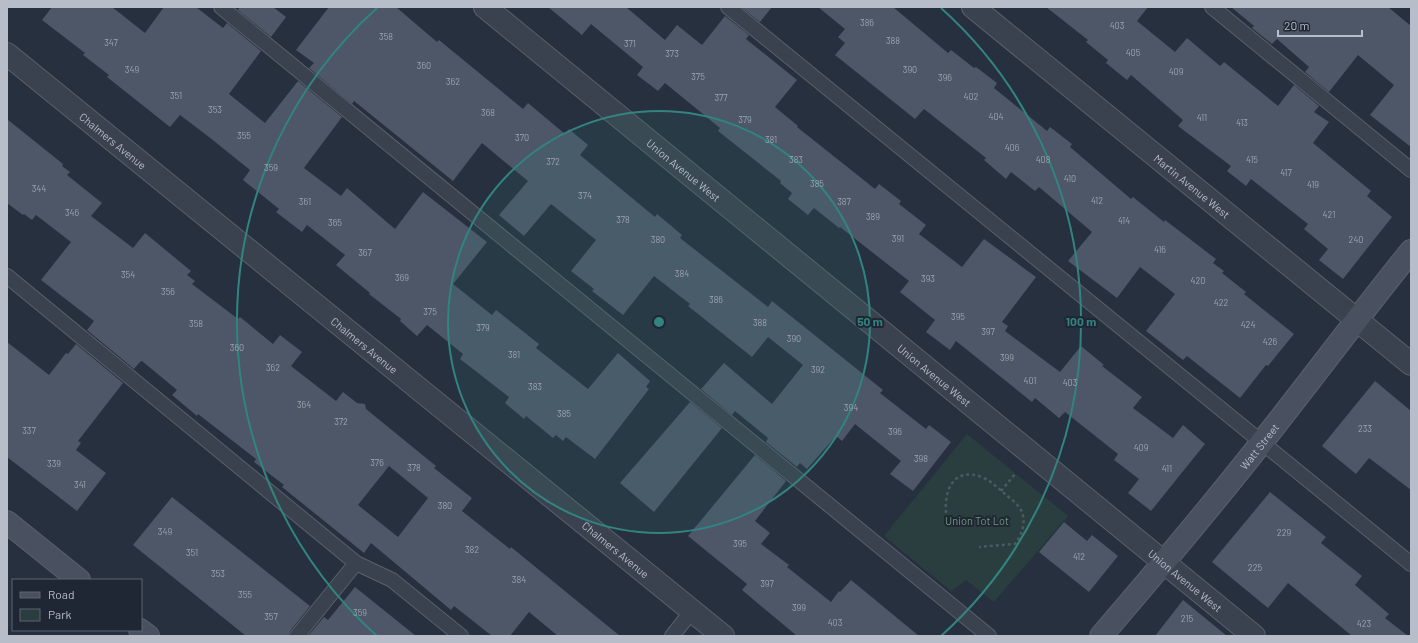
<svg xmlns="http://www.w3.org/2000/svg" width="1418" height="643" viewBox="0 0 1418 643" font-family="Barlow,sans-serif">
	<rect width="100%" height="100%" fill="#27303e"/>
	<path fill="#2a3e40" d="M 967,434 L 1068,516 L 994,602 L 966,580 L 951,591 L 884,536 Z"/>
	<path fill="#4d5767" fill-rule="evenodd" d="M 52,7 L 112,7 L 145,33 L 164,7 L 196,7 L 223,28 L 227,23 L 261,51 L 229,94 L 265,123 L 298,81 L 342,117 L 304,168 L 341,196 L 347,188 L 395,229 L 423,192 L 487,242 L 453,284 L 492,315 L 496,310 L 539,344 L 536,348 L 588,389 L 618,353 L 650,381 L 646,387 L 649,389 L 595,459 L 566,437 L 563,441 L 556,435 L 553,438 L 526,416 L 524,419 L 505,403 L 509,397 L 460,359 L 463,354 L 427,325 L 417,336 L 400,321 L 401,319 L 369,294 L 370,293 L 336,265 L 345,255 L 307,225 L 302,232 L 276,212 L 279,209 L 243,180 L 250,170 L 209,137 L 180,115 L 170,127 L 107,77 L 109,75 L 83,55 L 85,53 L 42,20 Z
		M 240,7 L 273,7 L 286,17 L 271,37 L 238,10 Z
		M 329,7 L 396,7 L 437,42 L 439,40 L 523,109 L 528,103 L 565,134 L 569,129 L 588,145 L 580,155 L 655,217 L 657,214 L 682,235 L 680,238 L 768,307 L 772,301 L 883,390 L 880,393 L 926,429 L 929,425 L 951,442 L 913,491 L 890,474 L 901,461 L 855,424 L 842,441 L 836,436 L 807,469 L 800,463 L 797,467 L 766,442 L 768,438 L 735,411 L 732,415 L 701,389 L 724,363 L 772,404 L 803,365 L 768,337 L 752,357 L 688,306 L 690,304 L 654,276 L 623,315 L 592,291 L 594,289 L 571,271 L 596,240 L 551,204 L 524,236 L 499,215 L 528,181 L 482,143 L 453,181 L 354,101 L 352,104 L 309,68 L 314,63 L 296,50 Z
		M 548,7 L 626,7 L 665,40 L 677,25 L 702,45 L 725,16 L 749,35 L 746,39 L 797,80 L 775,107 L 798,126 L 797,127 L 875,189 L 879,184 L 901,201 L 899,204 L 926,225 L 919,234 L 962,267 L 984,239 L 1036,277 L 1002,322 L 1008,326 L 1005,331 L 1060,372 L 1081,346 L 1104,365 L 1102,366 L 1142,397 L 1133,408 L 1173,438 L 1183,425 L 1205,444 L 1151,511 L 1128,493 L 1139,479 L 1114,460 L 1118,454 L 1065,412 L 1059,418 L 1035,398 L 1032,402 L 956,341 L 950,350 L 926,332 L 935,320 L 900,292 L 909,281 L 840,227 L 839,228 L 814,208 L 808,215 L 788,199 L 792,193 L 780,183 L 781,181 L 718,131 L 720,128 L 665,83 L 658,91 L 637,75 L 643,67 L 591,24 L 582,35 Z
		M 741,7 L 772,7 L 760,22 Z
		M 818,7 L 893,7 L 948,53 L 951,50 L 974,68 L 976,67 L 997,83 L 994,88 L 1047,131 L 1050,127 L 1072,144 L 1070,147 L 1131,199 L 1133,197 L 1164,222 L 1165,220 L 1216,259 L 1213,263 L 1224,271 L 1222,273 L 1246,292 L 1244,294 L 1294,334 L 1268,366 L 1266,365 L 1240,398 L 1187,356 L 1183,360 L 1146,331 L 1175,294 L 1140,267 L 1117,298 L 1068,261 L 1092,232 L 1039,187 L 1035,191 L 1011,172 L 1006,179 L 984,160 L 986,158 L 924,109 L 915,119 L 835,55 L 845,43 L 838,37 L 845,29 Z
		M 1046,7 L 1148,7 L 1137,21 L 1175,52 L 1187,38 L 1220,66 L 1224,62 L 1278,106 L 1294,85 L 1319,106 L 1314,112 L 1329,122 L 1313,143 L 1371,191 L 1367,196 L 1392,217 L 1343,279 L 1319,260 L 1328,249 L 1304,229 L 1308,224 L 1251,179 L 1246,186 L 1227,171 L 1231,166 L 1178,126 L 1183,120 L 1131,75 L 1127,80 L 1106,63 L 1108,60 L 1086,42 L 1088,40 Z
		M 1231,7 L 1388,7 L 1411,26 L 1411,147 L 1370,115 L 1394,85 L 1358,55 L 1329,92 L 1305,72 L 1309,67 L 1277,39 L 1272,44 L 1252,28 L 1254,26 Z
		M 7,119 L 63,164 L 62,166 L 70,172 L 67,175 L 102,203 L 91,216 L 133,248 L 145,233 L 191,271 L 187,275 L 195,281 L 192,284 L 238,319 L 240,317 L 273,344 L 280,335 L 302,352 L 291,366 L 336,401 L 343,392 L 357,403 L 365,404 L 366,409 L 436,466 L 434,468 L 472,498 L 462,511 L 510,549 L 511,547 L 620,636 L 558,636 L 529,612 L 510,636 L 492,636 L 454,606 L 451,610 L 371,543 L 364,553 L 282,487 L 284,485 L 254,462 L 256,459 L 198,414 L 197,416 L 172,395 L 177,390 L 142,361 L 140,362 L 134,369 L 87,330 L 94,321 L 41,280 L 71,242 L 36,215 L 32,220 L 24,214 L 23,215 L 7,203 ZM 389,466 L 428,498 L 398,537 L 358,505 Z
		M 7,342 L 49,375 L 66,353 L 68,354 L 76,344 L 123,383 L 78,441 L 81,443 L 76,450 L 106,473 L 77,511 L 7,457 Z
		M 1375,381 L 1411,411 L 1411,490 L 1369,458 L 1356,474 L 1322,446 Z
		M 690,402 L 722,428 L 654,512 L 620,483 Z
		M 755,455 L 786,481 L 755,521 L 770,533 L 761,544 L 789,565 L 787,567 L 831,602 L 839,591 L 840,592 L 851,580 L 919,636 L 797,636 L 742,590 L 747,584 L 688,536 Z
		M 1270,492 L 1326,537 L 1321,543 L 1362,576 L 1355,585 L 1389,614 L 1385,618 L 1408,636 L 1352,636 L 1288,583 L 1268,608 L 1212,562 Z
		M 172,497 L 310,606 L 290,631 L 289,636 L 246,636 L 133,545 Z
		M 1064,522 L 1087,541 L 1092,535 L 1118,556 L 1089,592 L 1039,552 Z
		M 355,587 L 416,636 L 308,636 L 324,617 L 328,620 Z
		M 1183,600 L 1227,636 L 1155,636 Z"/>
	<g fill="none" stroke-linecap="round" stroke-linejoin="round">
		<defs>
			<path id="service" d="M 221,7 L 989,636
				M 728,7 L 1411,564
				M 1212,7 L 1411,170
				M 7,276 L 356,563 L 392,580 L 461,636
				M 297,636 L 356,563
				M 672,636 L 692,611"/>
			<g id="minor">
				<path id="s1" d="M 485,7 L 1254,636"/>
				<path id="s2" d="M 973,7 L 1411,364"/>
				<path id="s3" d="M 7,54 L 723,636"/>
			</g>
			<g id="secondary">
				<path d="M 7,522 L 79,580"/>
				<path d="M 140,630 L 148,636"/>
				<path id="s4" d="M 1101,636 C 1156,572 1210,508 1262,442 C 1312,379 1360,314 1411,251"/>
			</g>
		</defs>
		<use href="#service" stroke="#59606c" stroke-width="16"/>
		<use href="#minor" stroke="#59606c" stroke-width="24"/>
		<use href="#secondary" stroke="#59606c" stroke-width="24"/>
		<path stroke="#495b5e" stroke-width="2.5" stroke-dasharray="3 3" stroke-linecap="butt" d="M 1001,491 L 1015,474
			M 946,513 C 944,489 954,467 982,477 C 991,481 998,488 1005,494 C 1011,499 1019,505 1022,512 C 1026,523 1022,535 1015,544 L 979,547"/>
		<use href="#service" stroke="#3b424f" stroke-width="14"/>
		<use href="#minor" stroke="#3b424f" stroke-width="22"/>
		<use href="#secondary" stroke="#495161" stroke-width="22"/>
	</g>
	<circle cx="659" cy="322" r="211" fill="#318480" fill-opacity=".12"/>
	<g fill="none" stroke="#318480" stroke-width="2">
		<circle cx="659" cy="322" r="211"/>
		<path d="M377 636A422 422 0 0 1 377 8M941 8A422 422 0 0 1 941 636"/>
	</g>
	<g text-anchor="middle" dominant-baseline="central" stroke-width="4" stroke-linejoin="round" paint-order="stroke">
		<g font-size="9" fill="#9ca4b0">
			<text x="867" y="22">386</text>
			<text x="1117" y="25">403</text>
			<text x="386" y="36">358</text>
			<text x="893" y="40">388</text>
			<text x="111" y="42">347</text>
			<text x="630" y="43">371</text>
			<text x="1133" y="52">405</text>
			<text x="672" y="53">373</text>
			<text x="424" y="65">360</text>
			<text x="132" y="69">349</text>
			<text x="910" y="69">390</text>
			<text x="1176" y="71">409</text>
			<text x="698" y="76">375</text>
			<text x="945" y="77">396</text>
			<text x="453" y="81">362</text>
			<text x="176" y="95">351</text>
			<text x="971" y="96">402</text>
			<text x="721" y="97">377</text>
			<text x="215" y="109">353</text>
			<text x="488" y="112">368</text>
			<text x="996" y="116">404</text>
			<text x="1202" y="117">411</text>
			<text x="745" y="119">379</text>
			<text x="1242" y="122">413</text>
			<text x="244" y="135">355</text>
			<text x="522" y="137">370</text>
			<text x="771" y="139">381</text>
			<text x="1012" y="147">406</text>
			<text x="796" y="159">383</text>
			<text x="1043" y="159">408</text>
			<text x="1252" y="159">415</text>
			<text x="553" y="161">372</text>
			<text x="271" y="167">359</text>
			<text x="1286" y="172">417</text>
			<text x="1070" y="178">410</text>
			<text x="817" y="183">385</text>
			<text x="1313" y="184">419</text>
			<text x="39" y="188">344</text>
			<text x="585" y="195">374</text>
			<text x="1097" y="200">412</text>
			<text x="305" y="201">361</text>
			<text x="844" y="201">387</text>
			<text x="72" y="212">346</text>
			<text x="1329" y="214">421</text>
			<text x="873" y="216">389</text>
			<text x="623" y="219">378</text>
			<text x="1124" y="220">414</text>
			<text x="335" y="222">365</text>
			<text x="898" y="238">391</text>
			<text x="658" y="239">380</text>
			<text x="1356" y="239">240</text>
			<text x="1160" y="249">416</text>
			<text x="365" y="252">367</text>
			<text x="682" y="273">384</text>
			<text x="128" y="274">354</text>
			<text x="402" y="277">369</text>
			<text x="928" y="278">393</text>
			<text x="1198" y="280">420</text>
			<text x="168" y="291">356</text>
			<text x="716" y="299">386</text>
			<text x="1221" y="302">422</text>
			<text x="430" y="311">375</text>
			<text x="958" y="316">395</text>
			<text x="760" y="322">388</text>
			<text x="196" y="323">358</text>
			<text x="1248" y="324">424</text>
			<text x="483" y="327">379</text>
			<text x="988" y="331">397</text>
			<text x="794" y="338">390</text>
			<text x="1270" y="341">426</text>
			<text x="237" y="347">360</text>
			<text x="514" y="354">381</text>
			<text x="1007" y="357">399</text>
			<text x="273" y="367">362</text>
			<text x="818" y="369">392</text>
			<text x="1030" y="380">401</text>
			<text x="1070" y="382">403</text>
			<text x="535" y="386">383</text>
			<text x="304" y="404">364</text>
			<text x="851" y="407">394</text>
			<text x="564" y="413">385</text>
			<text x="341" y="421">372</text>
			<text x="1365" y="428">233</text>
			<text x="29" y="430">337</text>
			<text x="895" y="431">396</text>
			<text x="1141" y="447">409</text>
			<text x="921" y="458">398</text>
			<text x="377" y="462">376</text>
			<text x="54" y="463">339</text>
			<text x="414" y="467">378</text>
			<text x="1167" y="468">411</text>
			<text x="80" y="484">341</text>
			<text x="445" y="505">380</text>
			<text x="165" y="531">349</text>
			<text x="1284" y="532">229</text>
			<text x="740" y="543">395</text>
			<text x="472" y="549">382</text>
			<text x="192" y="552">351</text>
			<text x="1079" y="556">412</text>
			<text x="1255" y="567">225</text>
			<text x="218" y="573">353</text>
			<text x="519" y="579">384</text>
			<text x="767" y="583">397</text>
			<text x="245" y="594">355</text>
			<text x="799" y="607">399</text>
			<text x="360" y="612">359</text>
			<text x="271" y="616">357</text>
			<text x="1187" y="618">215</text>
			<text x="835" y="622">403</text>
			<text x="1364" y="623">423</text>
		</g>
		<g font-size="11" fill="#b7bec9" stroke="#202734">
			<text stroke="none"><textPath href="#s3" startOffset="137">Chalmers Avenue</textPath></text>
			<text stroke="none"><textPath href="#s1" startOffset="257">Union Avenue West</textPath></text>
			<text stroke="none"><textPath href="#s2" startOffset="283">Martin Avenue West</textPath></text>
			<text stroke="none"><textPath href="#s3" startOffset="461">Chalmers Avenue</textPath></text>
			<text stroke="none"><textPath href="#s1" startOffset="581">Union Avenue West</textPath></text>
			<text stroke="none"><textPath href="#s4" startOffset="247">Watt Street</textPath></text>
			<text stroke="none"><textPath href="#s3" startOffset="785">Chalmers Avenue</textPath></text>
			<text stroke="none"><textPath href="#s1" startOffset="905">Union Avenue West</textPath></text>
		</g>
		<g font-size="11" fill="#70987a" stroke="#202734">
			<text x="977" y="520">Union Tot Lot</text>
		</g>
	</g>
	<circle cx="659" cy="322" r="6" fill="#318480" stroke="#202734" stroke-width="2"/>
	<g font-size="12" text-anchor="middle" font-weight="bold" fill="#318480" stroke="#202734" stroke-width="4" stroke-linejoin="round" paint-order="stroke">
		<text x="870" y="326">50 m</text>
		<text x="1081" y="326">100 m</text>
	</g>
	<rect width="1418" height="643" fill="none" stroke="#b7bec9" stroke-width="16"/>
	<rect x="12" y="579" width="130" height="52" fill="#202734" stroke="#5c6370"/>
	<rect x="20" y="592" width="20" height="6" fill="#495161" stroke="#5c6370"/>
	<text x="48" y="599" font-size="12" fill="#b7bec9">Road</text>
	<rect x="20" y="609" width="20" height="12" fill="#2a3e40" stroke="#5c6370"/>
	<text x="48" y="619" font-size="12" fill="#b7bec9">Park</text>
	<path d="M1278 30v6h84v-6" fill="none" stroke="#b7bec9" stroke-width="2"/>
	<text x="1284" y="30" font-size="12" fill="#b7bec9" stroke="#202734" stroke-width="3" paint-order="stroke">20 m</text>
</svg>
